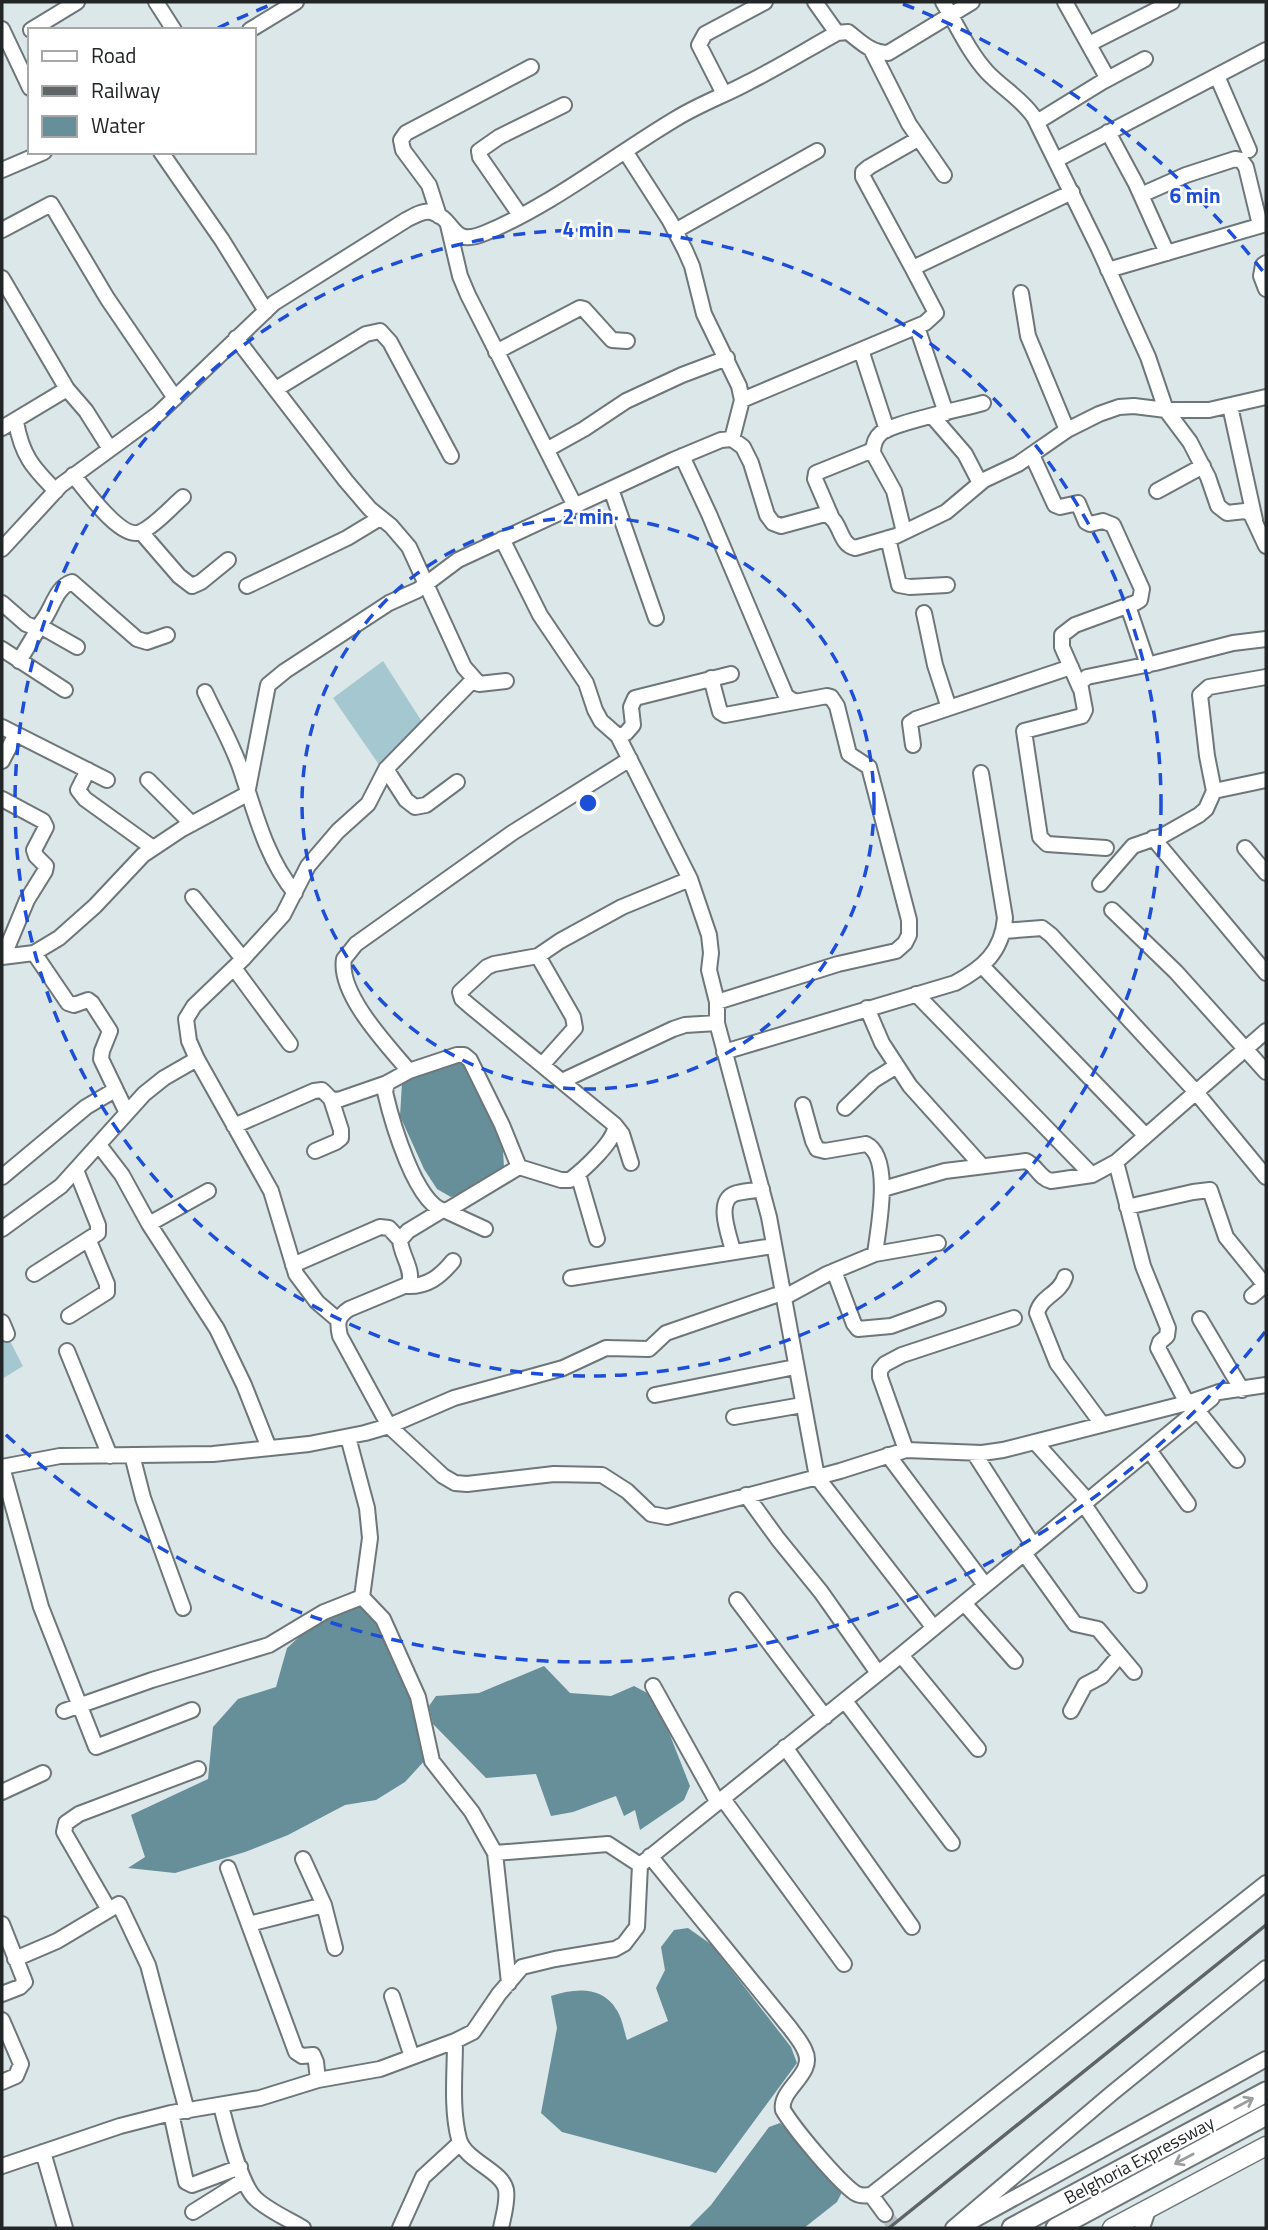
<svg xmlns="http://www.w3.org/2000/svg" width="1268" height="2230" viewBox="0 0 1268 2230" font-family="'Titillium Web',sans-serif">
	<rect width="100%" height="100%" fill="#dce7e9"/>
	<path fill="#a4c7d0" d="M 383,661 L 426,728 L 382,769 L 333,698 Z
		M 2,1326 L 23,1366 L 2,1379 Z"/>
	<path fill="#668f99" d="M 444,1062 L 466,1064 L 502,1135 L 504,1167 L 482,1186 L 451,1197 L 437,1189 L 424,1169 L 400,1116 L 402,1083 L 425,1067 Z
		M 366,1602 L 400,1662 L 425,1730 L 427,1758 L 405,1782 L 376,1800 L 345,1805 L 288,1835 L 245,1852 L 175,1873 L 128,1868 L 145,1857 L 131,1815 L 208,1779 L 213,1727 L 238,1699 L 276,1687 L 287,1648 L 310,1627 L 344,1604 Z
		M 544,1666 L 570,1693 L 611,1696 L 634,1686 L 655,1697 L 690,1786 L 684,1800 L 640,1830 L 635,1810 L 624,1816 L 616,1796 L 573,1812 L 551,1816 L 536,1774 L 486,1778 L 433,1724 L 429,1706 L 436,1696 L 479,1693 Z
		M 688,1928 L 712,1945 L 791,2047 L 797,2063 L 716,2173 L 562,2132 L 541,2113 L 557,2028 L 551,1996 C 574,1989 601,1985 616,2009 C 622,2017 624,2031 627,2040 L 668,2021 L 656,1988 L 665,1970 L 661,1947 L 674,1930 Z
		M 780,2123 L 839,2177 L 845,2186 L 837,2202 L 804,2228 L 688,2228 L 711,2205 L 769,2127 Z"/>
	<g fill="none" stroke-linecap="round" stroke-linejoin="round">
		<path stroke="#b7c0c2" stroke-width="14" stroke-dasharray="14 7" stroke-linecap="butt" d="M 885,2214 L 896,2228"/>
		<defs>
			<path id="minor" d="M 156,2 L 174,30
				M 815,2 L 837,33
				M 943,2 C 957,25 968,51 987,72 C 1002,88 1021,98 1034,117 L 1099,249 L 1148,357 L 1166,410 L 1190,442 L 1208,477 L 1218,506 L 1227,513 L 1245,511 L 1251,514 L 1266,546
				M 1065,2 L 1108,79
				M 2,29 L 30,88
				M 31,30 L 77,2
				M 250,30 L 296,2
				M 1089,44 L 1172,2
				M 871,49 L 909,124 L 944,175
				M 1217,76 L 1249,150
				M 724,94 L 699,45 L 705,34 L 765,2
				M 1037,122 L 1102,82 L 1145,59
				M 1108,132 L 1136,184 L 1167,253
				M 625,151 L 670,221 L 685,250 L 692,266 L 704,314 L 739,386 L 742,400 L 732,439
				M 161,152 L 222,240 L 266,311
				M 1056,160 L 1266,50
				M 2,170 L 44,152
				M 1141,195 L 1186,175 L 1235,159 L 1241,160 L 1246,167 L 1260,225
				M 520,215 L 480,157 L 479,151 L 499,137 L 564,105
				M 439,216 L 429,185 L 403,150 L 401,140 L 406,133 L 531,67
				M 448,225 L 460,276 L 468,295 L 575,506
				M 2,230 L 51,204 L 107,298 L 175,398
				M 675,231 L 817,151
				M 1266,263 L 1263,265 L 1261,276 L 1266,289
				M 1108,270 L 1266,224
				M 914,271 L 863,177 L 863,172 L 869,167 L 918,139
				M 2,278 L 67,389 L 86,411 L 110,449
				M 1021,293 L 1028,336 L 1067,430
				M 917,327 L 946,413
				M 236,338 L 346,481 L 370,509 L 391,526 L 409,547 L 464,667 L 479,684 L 506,681
				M 861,350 L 887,430
				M 496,352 L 580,308 L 584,309 L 612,340 L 627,341
				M 276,389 L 366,334 L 380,331 L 390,342 L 451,456
				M 742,400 L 925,323 L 936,313 L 914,271 L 915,267 L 1072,192
				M 1230,406 L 1255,520
				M 933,417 L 965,454 L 980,483
				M 16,422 C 22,455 32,467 56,491
				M 2,428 L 67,389
				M 548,449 L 584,429 L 626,401 L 682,375 L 727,358
				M 1032,455 L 1055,505 L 1060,507 L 1078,503 L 1086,522 L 1090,524 L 1103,521 L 1113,525 L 1142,589 L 1140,600 L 1135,603 L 1075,625 L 1062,635 L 1062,647 L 1080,688
				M 682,456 L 709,514 L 786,696 L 795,702 L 827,696 L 831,697 L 837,706 L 849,754 L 869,767 L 909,920 L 909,935 L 905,943 L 896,951 L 838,964 L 717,1002 L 717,1023 L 769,1217 L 817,1477 L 934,1628
				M 73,475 C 86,490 121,541 141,532 C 156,525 170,508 183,497
				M 611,489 L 656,618
				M 1157,491 L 1203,466
				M 831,516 L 815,479 L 816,473 L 873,450
				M 141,532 L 179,576 L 192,586 L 201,582 L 228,560
				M 904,532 L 894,491 L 873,453 C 873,446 875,438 881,433 C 895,422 962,409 983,403
				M 888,538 L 899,585 L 910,587 L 947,585
				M 502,539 L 540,615 L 586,683 L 595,710 L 601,721 L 618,736 L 690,879 L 709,935 L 711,953 L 709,970 L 717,1002
				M 2,549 L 61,485 L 158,414 L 274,303 L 406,220 C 414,216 423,210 431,212 C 457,219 449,248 485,233 C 554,204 613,156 677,118 C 700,104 725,95 749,82 C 779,67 808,49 837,33 L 848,32 C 861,42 871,53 888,53 L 972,2
				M 247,586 L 347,538 L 380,518
				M 2,603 L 26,624 L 36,628 C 52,616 53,588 72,582 L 137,639 L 147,642 L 167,635
				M 1128,606 L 1148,665
				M 924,613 L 935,665 L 949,708
				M 2,649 L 65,690
				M 19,661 L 40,626 L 77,647
				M 711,678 L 720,712 L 725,715 L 795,702
				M 205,692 C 217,718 232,743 241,770 C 255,812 266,858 295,893
				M 2,727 L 107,780
				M 618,736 L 626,733 L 633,725 L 631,707 L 635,698 L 731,674
				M 913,745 L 910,723 L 916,719 L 1071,667
				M 2,761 L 16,734
				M 386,769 L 406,800 L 415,807 L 426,805 L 457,782
				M 88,770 L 78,790 L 85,799 L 153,848
				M 148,780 L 192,824
				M 1214,791 L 1207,756 L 1200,695 L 1209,687 L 1266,677
				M 2,799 L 43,821 L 46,827 L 34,850 L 36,856 L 46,866 L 45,871 L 27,900 L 4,955
				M 1153,838 L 1266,973
				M 1106,848 L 1047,844 L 1040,837 L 1024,731 L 1082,716 L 1085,710 L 1080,683 L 1087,677 L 1155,663 L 1233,643 L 1266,639
				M 1245,848 L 1266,873
				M 1100,884 L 1133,846 L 1162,836 L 1199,815 L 1206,809 L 1214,791 L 1266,780
				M 193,897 L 243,959
				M 1112,910 L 1176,972 L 1266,1072
				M 1004,931 L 1042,928 L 1051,935 L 1195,1091 L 1266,1177
				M 34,953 L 68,1003 L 74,1005 L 88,1000 L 92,1003 L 110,1031 L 102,1051 L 101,1059 L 126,1111
				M 538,956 L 573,1017 L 575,1028 L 542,1065
				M 2,957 L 34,953 L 59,938 L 95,906 L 143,855 L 182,829 L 247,794 L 268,685 L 285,671 L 389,603 L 418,590 L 458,560 L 673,460 L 721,440 L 732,439 L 743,447 L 751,463 L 767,515 L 773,523 L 781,526 L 825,514 C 842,520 838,544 855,548 L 896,536 L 946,512 L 984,480 L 1018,464 L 1067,430 L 1099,414 L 1119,407 L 1134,406 L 1166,410 L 1209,410 L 1266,397
				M 983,967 L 1145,1135
				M 234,968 L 290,1044
				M 916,994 L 1092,1175
				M 867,1008 L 882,1043 L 910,1086 L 982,1166
				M 724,1052 L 955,983 C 983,968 1002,952 1005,918 L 981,773
				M 409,1071 L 387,1083 L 385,1092 C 391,1118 416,1208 446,1211 L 519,1167 L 502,1125 L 470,1060 L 464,1055 L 457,1055 L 409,1071 C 388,1046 338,994 344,959 L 356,944 L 512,833 L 630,759
				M 562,1081 L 673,1029 L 685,1025 L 717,1023
				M 803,1105 L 813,1141 L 817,1149 L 825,1151 L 866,1144 C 893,1157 878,1229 875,1254
				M 845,1108 L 874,1080 L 895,1067
				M 615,1125 L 622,1134 L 631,1163
				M 234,1126 L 314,1091 L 322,1090 L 331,1099 L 338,1100 L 387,1083
				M 99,1145 L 122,1175 L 149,1224 L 217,1329 L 244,1385 L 269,1448
				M 315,1151 L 336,1142 L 341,1138 L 341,1130 L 331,1099
				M 1116,1162 L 1143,1266 L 1168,1328 L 1167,1336 L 1160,1342 L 1158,1348 L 1187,1403
				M 519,1167 L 561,1180 L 570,1180 C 582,1171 617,1140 615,1125 L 470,1006 L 462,999 L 460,992 L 487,967 L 494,964 L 538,956 L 560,941 L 622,907 L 690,879
				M 578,1174 L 597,1239
				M 2,1177 L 86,1107 L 115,1090
				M 883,1189 L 945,1171 L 1026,1161 C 1037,1166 1039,1178 1051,1181 L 1092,1175 L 1116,1162 L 1266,1031
				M 1127,1207 L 1193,1192 L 1210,1190 L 1226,1237 L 1265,1285
				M 441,1211 L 408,1231 L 400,1240 C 401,1255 414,1270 409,1284 L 349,1309 C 337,1317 337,1323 340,1336 L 389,1426 L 454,1398 L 563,1368 L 606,1348 L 649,1349 L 666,1333 L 782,1293
				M 446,1211 L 485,1229
				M 149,1224 L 208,1191
				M 2,1229 L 61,1186 L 144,1094 L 164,1078 L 197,1059
				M 733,1251 C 730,1237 715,1202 734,1194 C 742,1191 753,1191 762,1189
				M 293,1265 L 380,1227 L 389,1228 L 400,1240
				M 834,1271 L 854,1324 L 858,1329 L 891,1326 L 938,1309
				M 34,1274 L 98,1233 L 98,1225 L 76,1170
				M 1065,1277 C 1060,1294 1041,1296 1037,1313 L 1057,1363 L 1102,1424
				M 571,1278 L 773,1246
				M 406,1286 C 427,1287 440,1277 453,1261
				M 1252,1296 L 1266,1284
				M 783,1298 L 827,1274 L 875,1254 L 938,1243
				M 69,1316 L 107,1292 L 107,1284 L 89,1241
				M 1200,1319 L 1242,1390
				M 338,1320 L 317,1302 L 296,1274 L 271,1191 L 197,1059 L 189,1041 L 186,1019 L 194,1006 L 243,959 L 283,915 L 308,866 L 338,831 L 368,804 L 386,769 L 473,680
				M 2,1322 L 7,1334
				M 67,1351 L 110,1456
				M 655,1395 L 795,1367
				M 1197,1410 L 1237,1460
				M 734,1417 L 802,1405
				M 348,1437 L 367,1508 L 370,1538 L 362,1597
				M 1035,1442 L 1087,1500
				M 906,1450 L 880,1377 L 880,1370 L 885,1364 L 902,1355 L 1014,1318
				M 1149,1450 L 1188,1504
				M 974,1453 L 1033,1545
				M 132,1455 L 143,1498 L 183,1608
				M 888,1455 L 985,1585
				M 2,1467 L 60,1456 L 213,1454 L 309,1444 L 365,1433 L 389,1426 L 443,1476 L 455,1483 L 467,1484 L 554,1474 L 602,1475 L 627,1491 L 651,1514 L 667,1517 L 840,1471 L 906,1450 L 982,1453 L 1003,1450 L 1187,1403 L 1219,1392 L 1266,1385
				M 2,1467 L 41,1607 L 96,1747 L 192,1710
				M 746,1495 L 778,1539 L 821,1592 L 878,1673
				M 1083,1503 L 1139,1585
				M 1024,1553 L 1075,1624 L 1098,1629 L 1134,1672
				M 737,1600 L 825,1717
				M 964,1603 L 1015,1661
				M 901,1655 L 978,1749
				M 653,1686 L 718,1803
				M 845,1701 L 952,1843
				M 64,1711 L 152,1680 L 269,1645 L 324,1612 L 362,1597 L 383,1619 L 418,1697 L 432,1761 L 472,1812 L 495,1853 L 608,1844 L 640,1865
				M 1071,1711 L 1085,1685 L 1102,1676 L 1120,1655
				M 785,1747 L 912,1927
				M 2,1792 L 43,1773
				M 723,1799 L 844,1964
				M 495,1853 L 509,1983
				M 650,1856 L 790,2028 C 795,2035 802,2043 805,2051 C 816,2074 779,2089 783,2110 C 795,2130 837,2180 855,2193 C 860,2196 865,2196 871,2195 L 1266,1883
				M 303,1859 L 324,1905 L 335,1948
				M 228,1868 L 296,2052 L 302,2056 L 313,2055 L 316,2062 L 318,2080
				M 109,1910 L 64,1832 L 66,1823 L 79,1814 L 198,1769
				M 2,1924 L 25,1982 L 20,1987 L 2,1994
				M 249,1924 L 324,1905
				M 15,1959 L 57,1941 L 119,1904 L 148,1965 L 187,2111
				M 392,1996 L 412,2057
				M 2,2020 L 21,2064 L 16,2076 L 2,2082
				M 221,2106 C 227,2128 240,2185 256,2199 C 269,2211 288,2219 303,2228
				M 171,2113 L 186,2182 L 192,2185 L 240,2167
				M 43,2152 L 65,2228
				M 2,2166 L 120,2126 L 171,2113 L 260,2098 L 318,2080 L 380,2069 L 455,2041
				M 871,2195 L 885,2214
				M 193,2212 L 244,2180
				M 967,2224 L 1266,2059
				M 400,2228 L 423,2177 L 460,2143
				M 501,2228 C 503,2217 508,2202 506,2190 C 503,2171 465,2161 459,2139 C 451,2109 455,2072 455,2041 L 473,2032 L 499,1994 L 522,1967 L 555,1959 L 615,1949 L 624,1944 L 637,1927 L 640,1865 L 901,1655 L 1212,1398
				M 953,2228 L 1111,2094 L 1266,1968
				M 1142,2228 L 1149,2207"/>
			<path id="major" d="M 1112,2228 L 1266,2146"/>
			<path id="highway" d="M 1012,2228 L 1266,2092
				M 1056,2228 L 1266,2115"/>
		</defs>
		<use href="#minor" stroke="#6d7678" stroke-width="18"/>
		<use href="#major" stroke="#6d7678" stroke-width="21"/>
		<use href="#highway" stroke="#6d7678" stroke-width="23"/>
		<use href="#minor" stroke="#fff" stroke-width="14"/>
		<use href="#major" stroke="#fff" stroke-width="18"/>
		<use href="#highway" stroke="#fff" stroke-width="19"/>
		<path stroke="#5f6566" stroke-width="3.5" d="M 889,2228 L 1266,1925"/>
	</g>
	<defs><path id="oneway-shaft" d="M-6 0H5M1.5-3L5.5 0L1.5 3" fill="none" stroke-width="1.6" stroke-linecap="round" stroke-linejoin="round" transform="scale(1.75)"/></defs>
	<g stroke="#9c9d9d">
		<use href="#oneway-shaft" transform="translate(1244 2103) rotate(-28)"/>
		<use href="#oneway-shaft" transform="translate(1184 2159) rotate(152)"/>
	</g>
	<g fill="none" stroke="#1d4ed8" stroke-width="3.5" stroke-dasharray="12 9">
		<circle cx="588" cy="803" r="286"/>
		<circle cx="588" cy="803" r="573"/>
		<path d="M1265 1332A859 859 0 0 1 2 1431M218 28A859 859 0 0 1 273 4M903 4A859 859 0 0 1 1265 274"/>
	</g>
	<g text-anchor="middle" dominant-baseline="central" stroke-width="5" stroke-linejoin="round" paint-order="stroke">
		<g font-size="18" fill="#222526" stroke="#fff">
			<text transform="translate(1139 2160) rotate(-28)">Belghoria Expressway</text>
		</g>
	</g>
	<circle cx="588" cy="803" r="10" fill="#1d4ed8" stroke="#fff" stroke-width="3.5"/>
	<g font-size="21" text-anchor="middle" font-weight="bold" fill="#1d4ed8" stroke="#fff" stroke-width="5" stroke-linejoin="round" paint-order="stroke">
		<text x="1195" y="203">6 min</text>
		<text x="588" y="237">4 min</text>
		<text x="588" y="524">2 min</text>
	</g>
	<rect width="1268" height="2230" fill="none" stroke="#222526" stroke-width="7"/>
	<rect x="28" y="28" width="228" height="126" fill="#ffffff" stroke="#a7a8a8" stroke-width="2"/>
	<rect x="42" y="51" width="35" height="10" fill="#ffffff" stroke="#a7a8a8" stroke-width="2"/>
	<text x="91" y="63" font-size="21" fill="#222526">Road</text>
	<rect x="42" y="86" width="35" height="10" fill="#5f6566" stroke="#a7a8a8" stroke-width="2"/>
	<text x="91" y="98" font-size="21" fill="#222526">Railway</text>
	<rect x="42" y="116" width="35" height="21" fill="#668f99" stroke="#a7a8a8" stroke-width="2"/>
	<text x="91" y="133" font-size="21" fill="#222526">Water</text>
</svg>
